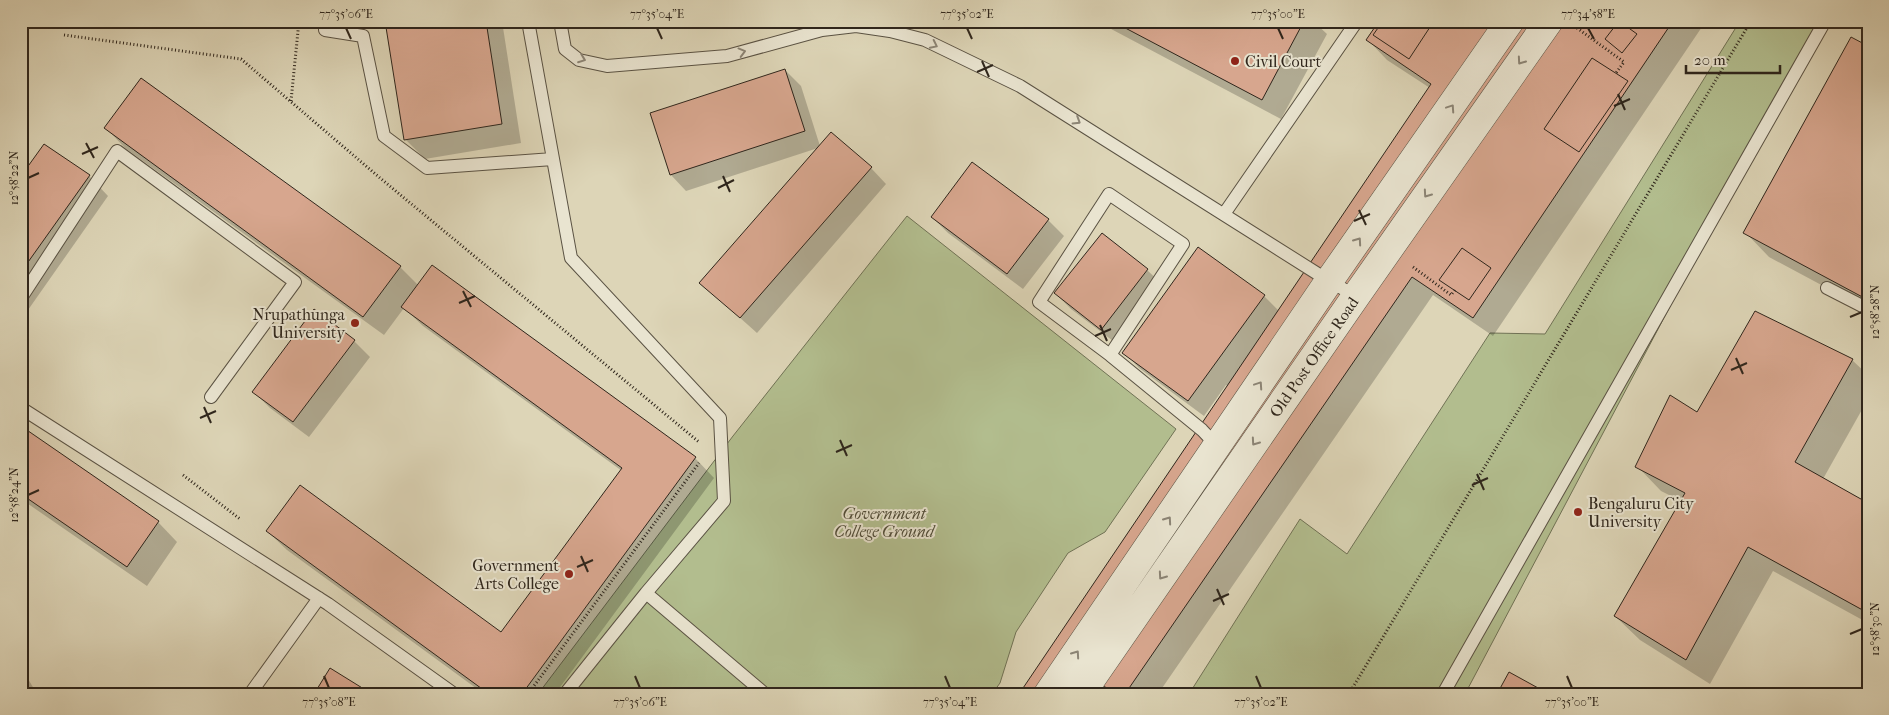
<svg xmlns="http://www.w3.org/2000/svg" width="1889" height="715" viewBox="0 0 1889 715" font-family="'IM FELL French Canon',serif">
	<rect width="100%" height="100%" fill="#ddd5b7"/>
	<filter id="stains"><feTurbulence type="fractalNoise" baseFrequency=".004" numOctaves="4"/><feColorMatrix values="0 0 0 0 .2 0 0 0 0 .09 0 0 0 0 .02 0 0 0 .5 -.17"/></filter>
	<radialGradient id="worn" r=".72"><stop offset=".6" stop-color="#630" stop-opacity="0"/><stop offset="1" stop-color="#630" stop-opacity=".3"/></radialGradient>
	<path fill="#b2bd8e" stroke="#707255" d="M 1740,21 L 1821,21 L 1465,694 L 1189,694 L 1300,519 L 1347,554 L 1490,333 L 1545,334 Z
		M 907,216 L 1176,429 L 1105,532 L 1068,553 L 1016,632 L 1000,683 L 992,694 L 538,694 L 733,436 Z"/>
	<path fill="#0003" d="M 387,21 L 502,21 L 521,143 L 425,159 L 405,139 Z
		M 1096,21 L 1313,21 L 1327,34 L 1281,119 Z
		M 1380,21 L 1706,21 L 1493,336 L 1433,295 L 1158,694 L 1021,694 L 1228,386 L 1226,385 L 1204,416 L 1139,368 L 1124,352 L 1264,296 L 1279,311 L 1430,88 L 1387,60 L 1368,40 Z
		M 1868,48 L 1868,310 L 1769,257 L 1745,232 Z
		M 785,70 L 801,86 L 820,146 L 871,168 L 886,184 L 757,333 L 701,283 L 818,148 L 686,191 L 671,175 Z
		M 106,128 L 400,267 L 419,286 L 695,458 L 714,478 L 555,694 L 484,694 L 287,550 L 267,531 L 502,633 L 622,471 L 423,326 L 404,308 L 384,335 L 125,148 Z
		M 89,176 L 108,196 L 21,320 L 21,178 Z
		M 932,217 L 1048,220 L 1064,236 L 1023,289 L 948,233 Z
		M 1147,270 L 1163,285 L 1117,344 L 1071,309 L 1055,293 Z
		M 354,341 L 370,357 L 309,437 L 270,408 L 254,392 Z
		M 1852,360 L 1868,375 L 1868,399 L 1823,479 L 1868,504 L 1868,623 L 1773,571 L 1710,684 L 1640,640 L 1615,616 L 1681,501 L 1661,491 L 1637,466 L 1698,414 Z
		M 21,427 L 158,522 L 177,542 L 147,586 L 21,499 Z
		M 21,667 L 37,694 L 21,694 Z"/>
	<path fill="#d7a68e" stroke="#2f261c" d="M 385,21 L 486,21 L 502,124 L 404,140 Z
		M 1112,21 L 1304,21 L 1262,100 Z
		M 1379,21 L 1673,21 L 1473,318 L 1412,277 L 1125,694 L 1019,694 L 1431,84 L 1366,40 Z
		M 1383,21 L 1434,21 L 1409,59 L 1373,35 Z
		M 1619,21 L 1637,34 L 1622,53 L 1605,39 Z
		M 1851,37 L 1868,46 L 1868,300 L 1743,233 Z
		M 1592,58 L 1628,81 L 1579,152 L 1544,129 Z
		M 785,69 L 805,131 L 670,175 L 650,113 Z
		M 141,78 L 401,266 L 363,317 L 104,128 Z
		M 831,132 L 872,167 L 740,318 L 699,283 Z
		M 44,144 L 90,175 L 21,272 L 21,176 Z
		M 972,162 L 1049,219 L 1007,274 L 931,217 Z
		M 1102,233 L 1148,269 L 1101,330 L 1054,293 Z
		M 1198,247 L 1265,295 L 1188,401 L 1122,353 Z
		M 1462,248 L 1491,268 L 1469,300 L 1439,280 Z
		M 432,265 L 696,457 L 522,694 L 489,694 L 266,531 L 300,485 L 501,632 L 622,468 L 401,307 Z
		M 314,309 L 355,340 L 293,422 L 252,392 Z
		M 1755,311 L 1853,359 L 1795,462 L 1868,503 L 1868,613 L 1748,547 L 1686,660 L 1614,616 L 1685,493 L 1635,467 L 1670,395 L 1697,412 Z
		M 21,426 L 159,521 L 127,567 L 21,494 Z
		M 330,668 L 372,694 L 314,694 Z
		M 1509,672 L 1549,694 L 1497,694 Z
		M 21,679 L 30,694 L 21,694 Z"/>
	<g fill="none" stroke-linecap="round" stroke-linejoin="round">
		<defs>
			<path id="service" d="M 528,21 L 571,258 L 720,418 L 724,501 L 646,593
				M 560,21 L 565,49 L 579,60 L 607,66 L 727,56 L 822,30 L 856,26 L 890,31 L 925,40 L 1020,86 L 1329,281 L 1356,296
				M 325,30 L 363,36 L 384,136 L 427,168 L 553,159
				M 1224,214 L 1357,21
				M 1827,288 L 1868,309
				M 21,298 L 117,151 L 295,282 L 211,397
				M 1110,355 L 1183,244 L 1109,194 L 1039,302 L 1110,355 L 1202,430 L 1218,447
				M 21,408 L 328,604 L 454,694
				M 1088,684 L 1104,694
				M 250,694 L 319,598
				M 565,694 L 646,593 L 765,694
				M 1443,694 L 1825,21"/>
			<path id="tertiary" d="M 1048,694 L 1329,281 L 1510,21
				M 1081,694 L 1356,296 L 1549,21"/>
		</defs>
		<use href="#service" stroke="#5a5243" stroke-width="14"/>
		<use href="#tertiary" stroke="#5a5243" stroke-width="29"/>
		<path stroke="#2f261c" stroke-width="3" stroke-dasharray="1 2.5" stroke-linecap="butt" d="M 1577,28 L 1624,62 L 1616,73
			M 64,35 L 241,59 L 380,178 L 699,442
			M 291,101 L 299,21
			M 1413,267 L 1451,295 L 1455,290
			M 183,475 L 240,519
			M 528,694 L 699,463
			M 1349,694 L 1751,21"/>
		<use href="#service" stroke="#e9e4d0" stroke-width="12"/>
		<use href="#tertiary" stroke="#e9e4d0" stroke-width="28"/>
	</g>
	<defs><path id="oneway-chevron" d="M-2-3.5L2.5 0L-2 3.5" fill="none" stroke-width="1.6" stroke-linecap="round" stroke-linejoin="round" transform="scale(1.25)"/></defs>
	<g stroke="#8c8576">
		<use href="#oneway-chevron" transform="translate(934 45) rotate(26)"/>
		<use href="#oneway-chevron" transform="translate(742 52) rotate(-15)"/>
		<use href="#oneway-chevron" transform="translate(582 59) rotate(21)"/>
		<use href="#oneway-chevron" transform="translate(1521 61) rotate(125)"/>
		<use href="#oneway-chevron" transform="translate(1451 108) rotate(-56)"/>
		<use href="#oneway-chevron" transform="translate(1077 121) rotate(32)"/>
		<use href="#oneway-chevron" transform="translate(1427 194) rotate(125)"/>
		<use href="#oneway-chevron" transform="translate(1358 241) rotate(-55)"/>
		<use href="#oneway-chevron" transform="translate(1259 385) rotate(-56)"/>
		<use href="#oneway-chevron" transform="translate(1255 442) rotate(125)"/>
		<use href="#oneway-chevron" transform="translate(1168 520) rotate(-55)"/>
		<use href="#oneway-chevron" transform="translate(1162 576) rotate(125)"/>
		<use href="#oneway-chevron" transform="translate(1076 654) rotate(-55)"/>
	</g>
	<path fill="none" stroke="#2f261c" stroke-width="2" d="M 346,28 L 351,39M 657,28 L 662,39M 967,28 L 972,39M 1278,28 L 1283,39M 1588,28 L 1594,39M 982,61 L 989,77M 977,72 L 993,65M 1618,94 L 1625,110M 1614,106 L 1630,99M 86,143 L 94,158M 82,154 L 98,147M 723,176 L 730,192M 28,178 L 39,173M 718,188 L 734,180M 1359,210 L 1366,225M 1354,221 L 1370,214M 463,291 L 471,307M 459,303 L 475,296M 1850,317 L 1862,312M 1100,325 L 1107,341M 1095,336 L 1111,329M 1736,358 L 1743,374M 1731,370 L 1747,363M 204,407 L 211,423M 200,418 L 216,411M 840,440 L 847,456M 836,452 L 852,445M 1477,474 L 1484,490M 1472,485 L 1488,478M 28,495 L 39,490M 581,556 L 588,572M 577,567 L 593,560M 1217,589 L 1224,605M 1213,601 L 1229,594M 1850,634 L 1862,629M 324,676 L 329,688M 635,676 L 640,688M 945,676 L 950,688M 1256,676 L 1261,688M 1567,676 L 1572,688"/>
	<g fill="#8f2418" stroke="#e9e4d0" stroke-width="2">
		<circle cx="1235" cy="61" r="5"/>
		<circle cx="355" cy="323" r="5"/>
		<circle cx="1578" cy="512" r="5"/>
		<circle cx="569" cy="574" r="5"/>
	</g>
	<g text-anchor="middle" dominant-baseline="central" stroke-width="4" stroke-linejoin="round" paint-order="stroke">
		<g font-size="16" fill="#2f261c" stroke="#e9e4d0" text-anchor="start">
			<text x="1245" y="61">Civil Court</text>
			<text x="345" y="314" text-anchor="end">Nrupathunga<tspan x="345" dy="18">University</tspan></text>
			<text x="1588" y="503">Bengaluru City<tspan x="1588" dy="18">University</tspan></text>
			<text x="559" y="565" text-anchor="end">Government<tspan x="559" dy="18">Arts College</tspan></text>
		</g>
		<g font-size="16" fill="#2f261c" stroke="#e9e4d0">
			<text transform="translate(1314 357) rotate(-55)">Old Post Office Road</text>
		</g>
		<g font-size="16" font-style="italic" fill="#504c38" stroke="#e9e4d0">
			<text x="884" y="513">Government<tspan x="884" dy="18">College Ground</tspan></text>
		</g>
	</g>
	<rect width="1889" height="715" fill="none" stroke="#ddd5b7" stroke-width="55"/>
	<path d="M1686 65v8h94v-8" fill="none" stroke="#2f261c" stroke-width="2.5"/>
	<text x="1694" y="65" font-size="15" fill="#2f261c" stroke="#e9e4d0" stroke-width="4" paint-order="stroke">20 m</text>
	<rect x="28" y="28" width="1834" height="660" fill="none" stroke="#2f261c" stroke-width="2"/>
	<g font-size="12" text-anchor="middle" fill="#2f261c">
		<text x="346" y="18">77°35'06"E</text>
		<text x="657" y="18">77°35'04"E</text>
		<text x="967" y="18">77°35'02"E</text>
		<text x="1278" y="18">77°35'00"E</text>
		<text x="1588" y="18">77°34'58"E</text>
		<text transform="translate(14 178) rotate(-90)" y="4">12°58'22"N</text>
		<text transform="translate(1875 312) rotate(-90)" y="4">12°58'28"N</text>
		<text transform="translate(14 495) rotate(-90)" y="4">12°58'24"N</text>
		<text transform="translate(1875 629) rotate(-90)" y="4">12°58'30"N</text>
		<text x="329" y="706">77°35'08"E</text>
		<text x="640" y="706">77°35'06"E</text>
		<text x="950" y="706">77°35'04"E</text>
		<text x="1261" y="706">77°35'02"E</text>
		<text x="1572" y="706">77°35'00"E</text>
	</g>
	<rect width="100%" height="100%" filter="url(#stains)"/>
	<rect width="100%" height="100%" fill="url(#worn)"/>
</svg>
